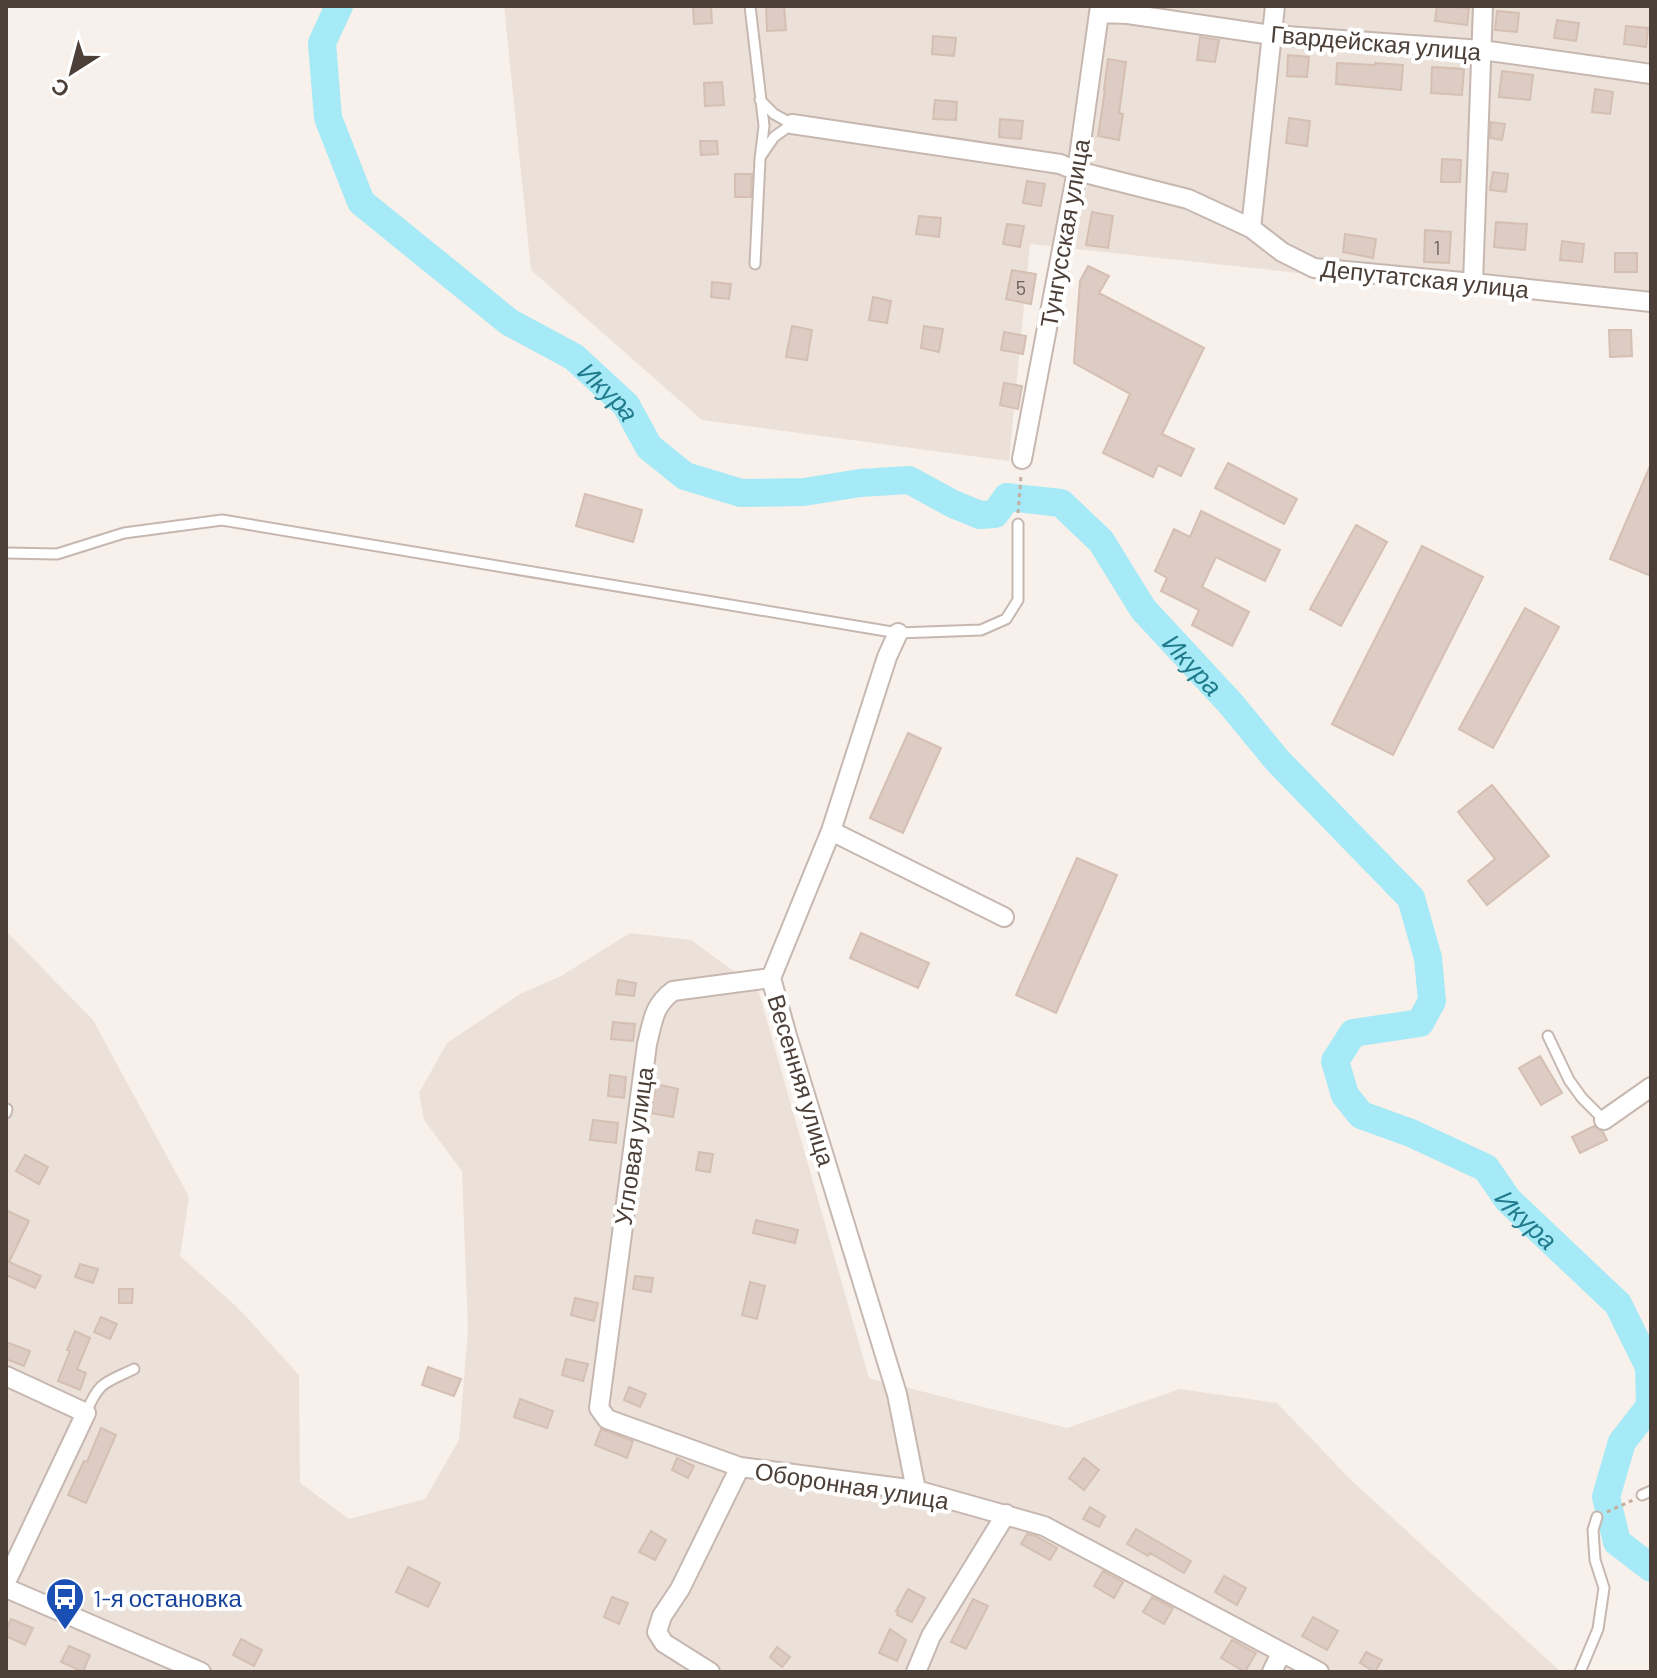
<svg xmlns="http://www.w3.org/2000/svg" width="1657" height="1678" viewBox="0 0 1657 1678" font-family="Barlow,sans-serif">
	<rect width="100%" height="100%" fill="#f7f0eb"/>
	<path fill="#ebe1d9" d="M 504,6 L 1651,6 L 1651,311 L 1030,244 L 1009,461 L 702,420 L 531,270 Z
		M 6,931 L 93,1020 L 189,1197 L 180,1256 L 237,1307 L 299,1375 L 300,1483 L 349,1519 L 425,1499 L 459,1440 L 468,1330 L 462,1171 L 424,1120 L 419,1093 L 447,1043 L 520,994 L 561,976 L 630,933 L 691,940 L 758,989 L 869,1378 L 1067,1428 L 1180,1389 L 1277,1403 L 1352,1481 L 1561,1672 L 6,1672 Z"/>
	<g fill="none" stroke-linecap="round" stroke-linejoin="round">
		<path stroke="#a5eaf6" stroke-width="28" id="s1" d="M 339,6 L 322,43 L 328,118 L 361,202 L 509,322 L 574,357 L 626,405 L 649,447 L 685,476 L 741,493 L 804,492 L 860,483 L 909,480 L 953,504 L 980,515 L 995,514 L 1007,497 L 1061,503 L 1101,541 L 1143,609 L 1231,704 L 1277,760 L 1411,898 L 1428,958 L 1432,1001 L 1420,1023 L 1353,1033 L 1335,1061 L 1345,1095 L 1361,1115 L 1411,1133 L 1486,1168 L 1508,1200 L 1618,1304 L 1649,1367 L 1650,1406 L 1622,1442 L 1606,1497 L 1617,1542 L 1651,1568"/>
	</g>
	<path fill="#dcccc3" stroke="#d5bfb2" stroke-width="2" d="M 693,6 L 711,6 L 712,23 L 694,24 Z
		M 766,6 L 784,6 L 786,30 L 767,31 Z
		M 1437,6 L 1469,8 L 1467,25 L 1435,21 Z
		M 1497,11 L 1519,13 L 1517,32 L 1495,30 Z
		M 1557,20 L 1579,23 L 1576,41 L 1554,38 Z
		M 1626,26 L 1648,28 L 1646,47 L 1624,44 Z
		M 933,36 L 956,38 L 954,56 L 932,54 Z
		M 1200,37 L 1219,40 L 1215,62 L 1197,60 Z
		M 1288,55 L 1309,57 L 1307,77 L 1287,76 Z
		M 1108,59 L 1126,62 L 1119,113 L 1123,114 L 1119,140 L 1098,136 L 1105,90 L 1104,90 Z
		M 1337,63 L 1375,65 L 1375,63 L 1403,65 L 1401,90 L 1336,84 Z
		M 1432,67 L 1464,69 L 1462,95 L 1431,93 Z
		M 1502,71 L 1533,75 L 1530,100 L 1499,97 Z
		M 722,82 L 724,105 L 705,106 L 704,83 Z
		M 1595,89 L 1613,92 L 1610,114 L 1592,112 Z
		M 935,100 L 957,102 L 956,120 L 933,119 Z
		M 1289,118 L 1310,121 L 1307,146 L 1286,143 Z
		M 1000,119 L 1023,121 L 1021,139 L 999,137 Z
		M 1491,122 L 1505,124 L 1502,140 L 1490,138 Z
		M 700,141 L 717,141 L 718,154 L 701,155 Z
		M 1442,159 L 1461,160 L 1460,182 L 1441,182 Z
		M 1493,172 L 1508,174 L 1506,192 L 1490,190 Z
		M 735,174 L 752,174 L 751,197 L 735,197 Z
		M 1027,181 L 1045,184 L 1041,206 L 1023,203 Z
		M 1092,212 L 1113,216 L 1108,248 L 1086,245 Z
		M 919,216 L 941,218 L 939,237 L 916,234 Z
		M 1496,222 L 1527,224 L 1525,250 L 1494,247 Z
		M 1007,224 L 1024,226 L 1020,247 L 1003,244 Z
		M 1425,230 L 1451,232 L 1449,263 L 1424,262 Z
		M 1345,234 L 1376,239 L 1373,258 L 1343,252 Z
		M 1562,241 L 1584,244 L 1582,262 L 1560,260 Z
		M 1615,253 L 1637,253 L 1637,272 L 1615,272 Z
		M 1088,266 L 1109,276 L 1099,293 L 1204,348 L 1162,434 L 1194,449 L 1181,476 L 1158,465 L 1153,477 L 1103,453 L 1130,394 L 1074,363 L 1080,281 Z
		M 1012,270 L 1036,274 L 1031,304 L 1006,299 Z
		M 712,282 L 731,284 L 729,299 L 711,297 Z
		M 873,297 L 891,301 L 887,323 L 869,320 Z
		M 792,326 L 812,330 L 807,360 L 786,357 Z
		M 924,326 L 943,329 L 939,352 L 921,348 Z
		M 1609,330 L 1631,330 L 1632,356 L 1610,357 Z
		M 1004,332 L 1026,336 L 1023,354 L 1001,350 Z
		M 1004,383 L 1022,386 L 1018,409 L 1000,405 Z
		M 1228,463 L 1297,499 L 1284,524 L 1215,488 Z
		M 1651,464 L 1651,576 L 1610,559 Z
		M 585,494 L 642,510 L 633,542 L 576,526 Z
		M 1201,511 L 1280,550 L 1265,581 L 1216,557 L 1202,587 L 1249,612 L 1232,646 L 1192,625 L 1199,610 L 1161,591 L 1167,578 L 1155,571 L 1174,529 L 1190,537 Z
		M 1356,525 L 1387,542 L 1341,626 L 1310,609 Z
		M 1422,546 L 1483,577 L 1393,755 L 1332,724 Z
		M 1525,608 L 1559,627 L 1493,748 L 1459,729 Z
		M 908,733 L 941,748 L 903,833 L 870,818 Z
		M 1492,785 L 1549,856 L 1487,905 L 1468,881 L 1495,859 L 1458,812 Z
		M 1077,858 L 1117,875 L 1056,1013 L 1016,995 Z
		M 861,933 L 929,963 L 918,988 L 850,958 Z
		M 618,980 L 636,983 L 634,996 L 616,994 Z
		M 613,1022 L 635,1024 L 633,1041 L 611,1039 Z
		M 1540,1056 L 1562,1093 L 1541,1105 L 1519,1068 Z
		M 610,1075 L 626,1077 L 624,1098 L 608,1096 Z
		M 656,1084 L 678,1089 L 673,1117 L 651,1113 Z
		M 593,1120 L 618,1123 L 616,1143 L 590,1140 Z
		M 1594,1126 L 1603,1132 L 1607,1140 L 1580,1153 L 1572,1137 Z
		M 699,1152 L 713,1154 L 710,1172 L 696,1170 Z
		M 25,1155 L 48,1167 L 39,1184 L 16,1171 Z
		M 6,1210 L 29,1221 L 9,1262 L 41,1276 L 35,1288 L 6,1275 Z
		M 756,1220 L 798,1230 L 795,1243 L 753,1233 Z
		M 80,1264 L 98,1269 L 93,1283 L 75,1277 Z
		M 635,1276 L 653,1278 L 651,1292 L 633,1289 Z
		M 750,1282 L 765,1286 L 757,1319 L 742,1315 Z
		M 119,1289 L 133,1289 L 132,1303 L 119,1303 Z
		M 575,1298 L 598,1303 L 594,1321 L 571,1315 Z
		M 101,1317 L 117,1324 L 110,1339 L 94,1332 Z
		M 75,1331 L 90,1338 L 77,1369 L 86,1373 L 80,1390 L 58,1381 L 70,1351 L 67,1350 Z
		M 6,1342 L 30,1351 L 24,1366 L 6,1359 Z
		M 566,1359 L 588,1364 L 583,1381 L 562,1375 Z
		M 428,1367 L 461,1379 L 454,1396 L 422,1385 Z
		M 629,1387 L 646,1394 L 640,1407 L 624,1400 Z
		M 520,1399 L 553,1411 L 547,1428 L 514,1417 Z
		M 101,1428 L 116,1435 L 86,1503 L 68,1495 L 84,1461 L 87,1462 Z
		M 601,1429 L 633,1441 L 627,1458 L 595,1445 Z
		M 677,1458 L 694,1466 L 688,1478 L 672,1470 Z
		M 1084,1458 L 1099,1470 L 1084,1490 L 1069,1478 Z
		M 1090,1507 L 1105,1516 L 1099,1527 L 1083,1519 Z
		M 1136,1529 L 1191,1561 L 1184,1573 L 1150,1553 L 1148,1556 L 1127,1544 Z
		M 651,1531 L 666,1540 L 655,1560 L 639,1552 Z
		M 1027,1534 L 1036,1536 L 1057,1548 L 1050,1560 L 1021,1544 Z
		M 408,1567 L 440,1583 L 428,1607 L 396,1592 Z
		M 1103,1571 L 1123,1582 L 1114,1598 L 1094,1586 Z
		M 1224,1576 L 1246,1588 L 1237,1605 L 1215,1592 Z
		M 908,1589 L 925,1598 L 912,1622 L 897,1615 L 898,1612 L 896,1611 Z
		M 612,1597 L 628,1603 L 619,1624 L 604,1617 Z
		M 1152,1597 L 1173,1608 L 1164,1624 L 1143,1612 Z
		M 973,1599 L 988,1606 L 966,1649 L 951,1642 Z
		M 1313,1617 L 1338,1631 L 1327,1650 L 1302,1636 Z
		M 11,1619 L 33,1628 L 25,1645 L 6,1636 L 6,1630 Z
		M 890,1629 L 906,1640 L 897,1661 L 879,1653 Z
		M 241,1639 L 262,1650 L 254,1666 L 233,1655 Z
		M 1232,1640 L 1256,1653 L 1245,1672 L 1221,1658 Z
		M 69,1646 L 90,1655 L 83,1672 L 61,1662 Z
		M 777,1647 L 790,1657 L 782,1667 L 770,1657 Z
		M 1366,1652 L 1382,1660 L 1375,1672 L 1360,1663 Z"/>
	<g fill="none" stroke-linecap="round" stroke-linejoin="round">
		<defs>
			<path id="lane" d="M 750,6 L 764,126 L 760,159 L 755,264
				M 760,100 L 774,114 L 792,124 L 774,137 L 761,156
				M 6,553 L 57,554 L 124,533 L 222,520 L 898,633 L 981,630 L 1006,619 L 1018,600 L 1018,524
				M 1548,1036 L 1569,1080 L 1582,1098 L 1604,1120
				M 6,1113 L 7,1109
				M 86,1413 C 99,1381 105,1383 134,1369
				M 1642,1495 L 1651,1491
				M 1580,1672 L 1598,1629 L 1604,1588 L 1595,1560 L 1593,1530 L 1597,1517"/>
			<path id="street" d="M 1100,13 L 1128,14 L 1272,35 L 1482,50 L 1651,74
				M 792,124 L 1060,164 L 1077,171 L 1188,199 L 1251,228 L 1282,252 L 1314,268 L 1473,283 L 1651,302
				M 1251,228 L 1275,6
				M 1473,283 L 1483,6
				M 1022,459 L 1077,171 L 1100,6
				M 898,633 L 887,657 L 831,831 L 771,978 L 787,1036 L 897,1394 L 916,1490
				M 831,831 L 1004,917
				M 771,978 L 673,991 C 653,1006 653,1021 647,1044 L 599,1408 L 607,1419 L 740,1467 L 916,1490 L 1044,1526 L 1319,1672
				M 1604,1120 L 1651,1087
				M 6,1376 L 86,1413 L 6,1582
				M 6,1588 L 201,1672
				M 710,1672 L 664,1643 L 657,1632 L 662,1616 L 680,1589 L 740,1467
				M 916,1672 L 931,1636 L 1006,1514
				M 1272,1672 L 1281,1653"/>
		</defs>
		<use href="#lane" stroke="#c6b8b0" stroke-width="13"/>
		<use href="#street" stroke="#c6b8b0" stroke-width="22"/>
		<path stroke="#c6ad9d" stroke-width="3" stroke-dasharray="4 4" stroke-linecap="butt" d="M 1018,513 L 1021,476
			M 1607,1512 L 1633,1500"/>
		<use href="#lane" stroke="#fff" stroke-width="9"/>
		<use href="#street" stroke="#fff" stroke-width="18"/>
	</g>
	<defs>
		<symbol id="bus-pin" viewBox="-11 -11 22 30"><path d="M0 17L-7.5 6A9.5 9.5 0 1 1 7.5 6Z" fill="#1a4fb4" stroke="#fff"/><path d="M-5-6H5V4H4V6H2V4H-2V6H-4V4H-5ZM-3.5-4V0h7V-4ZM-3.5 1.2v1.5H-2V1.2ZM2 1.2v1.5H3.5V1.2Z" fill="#fff"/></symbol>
	</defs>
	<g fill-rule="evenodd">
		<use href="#bus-pin" x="43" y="1575" width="44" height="60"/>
	</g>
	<g text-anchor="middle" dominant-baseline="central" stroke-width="8" stroke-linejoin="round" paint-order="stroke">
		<g font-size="20" fill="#70625b">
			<text x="1437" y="247">1</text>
			<text x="1021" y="287">5</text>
		</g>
		<g font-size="24" fill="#4c3f38" stroke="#fff">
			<text transform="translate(1376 42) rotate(5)">Гвардейская улица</text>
			<text transform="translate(1064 233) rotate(-80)">Тунгусская улица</text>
			<text transform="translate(1425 278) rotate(6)">Депутатская улица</text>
			<text transform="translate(802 1080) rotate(73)">Весенняя улица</text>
			<text transform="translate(633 1146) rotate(-82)">Угловая улица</text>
			<text transform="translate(852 1485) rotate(9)">Оборонная улица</text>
		</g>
		<g font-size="24" fill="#164399" stroke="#fff" text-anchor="start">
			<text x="93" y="1597">1-я остановка</text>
		</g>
		<g font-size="26" font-style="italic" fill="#207b8d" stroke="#fff">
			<text stroke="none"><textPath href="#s1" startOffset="520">Икура</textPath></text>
			<text stroke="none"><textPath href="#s1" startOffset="1242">Икура</textPath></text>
			<text stroke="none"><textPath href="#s1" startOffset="2056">Икура</textPath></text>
		</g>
	</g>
	<rect width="1657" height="1678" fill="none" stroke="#4c3f38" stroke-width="16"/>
	<g transform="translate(72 72) rotate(216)" stroke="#ffffff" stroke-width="6" paint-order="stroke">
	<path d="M0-6L14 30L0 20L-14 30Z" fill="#4c3f38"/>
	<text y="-12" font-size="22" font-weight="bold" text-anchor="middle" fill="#4c3f38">С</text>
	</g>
</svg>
